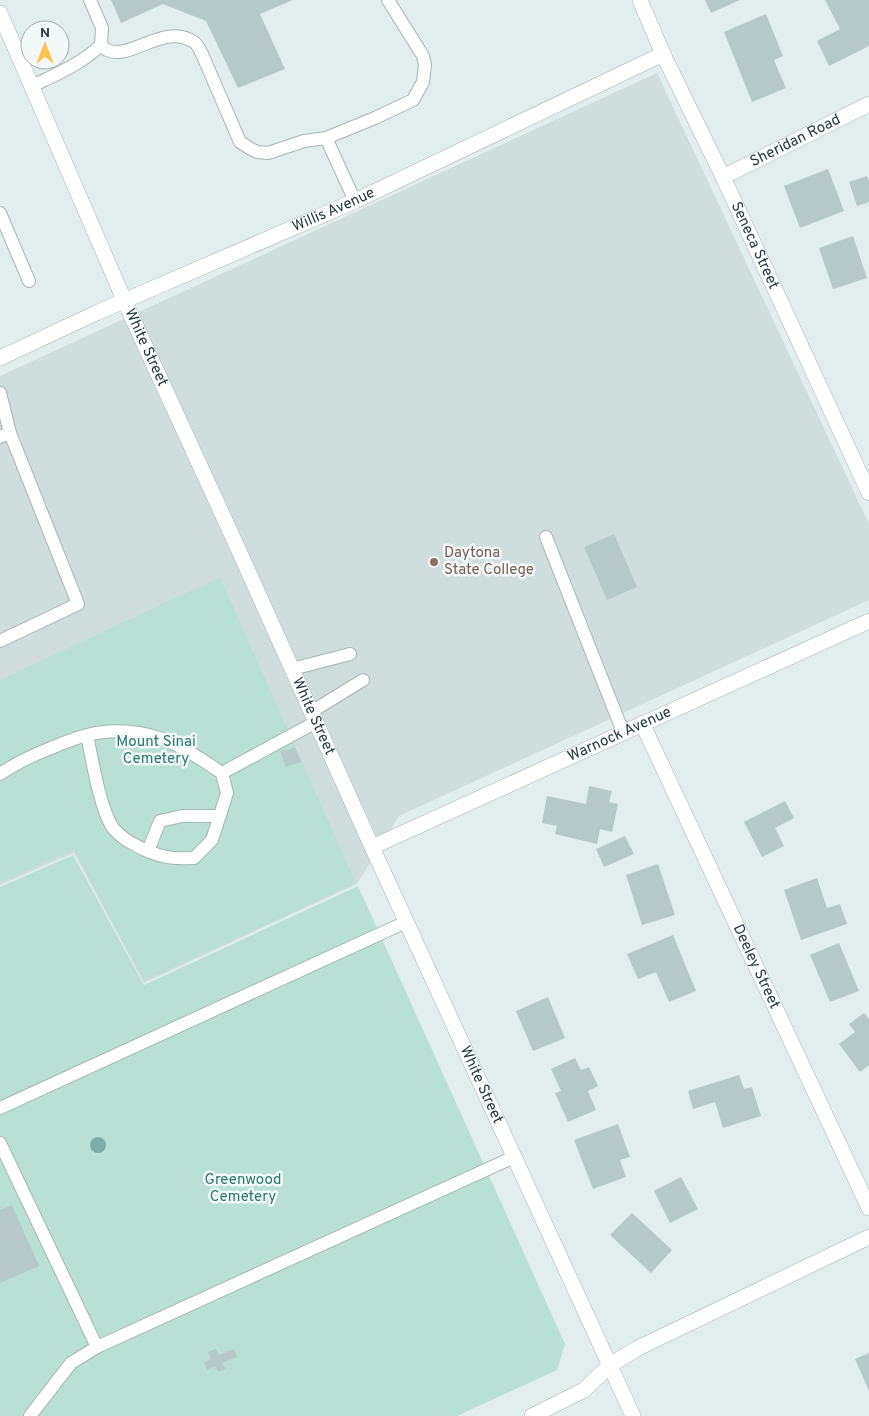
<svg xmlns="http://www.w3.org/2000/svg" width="869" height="1416" viewBox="0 0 869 1416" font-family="Overpass,sans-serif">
	<rect width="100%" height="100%" fill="#e2eded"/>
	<path fill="#d0dddd" d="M 657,73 L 869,524 L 869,600 L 399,816 L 357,884 L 144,983 L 74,853 L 0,885 L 0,376 Z"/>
	<path fill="#b9e0d4" d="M 220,577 L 356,883 L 144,981 L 74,850 L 0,883 L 0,680 Z
		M 73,855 L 144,985 L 358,886 L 565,1344 L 557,1370 L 457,1416 L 0,1416 L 0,887 Z"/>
	<path fill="#b7c8c8" d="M 111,0 L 293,0 L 260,14 L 285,69 L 238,88 L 206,21 L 163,4 L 121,23 Z
		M 705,0 L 740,0 L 711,13 Z
		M 825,0 L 869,0 L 869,46 L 829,66 L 817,41 L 840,29 Z
		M 766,14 L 783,56 L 774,60 L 786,88 L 752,102 L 724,32 Z
		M 828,169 L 844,211 L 800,228 L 784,186 Z
		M 867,176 L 869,181 L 869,202 L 857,206 L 849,182 Z
		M 853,236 L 867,278 L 833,289 L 819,248 Z
		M 614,534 L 637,587 L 607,600 L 584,547 Z
		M 295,747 L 301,762 L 286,767 L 280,751 L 291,749 Z
		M 589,786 L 612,791 L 609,802 L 618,804 L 612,832 L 600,829 L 597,844 L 555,834 L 557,826 L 542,823 L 547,796 L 586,804 Z
		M 785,801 L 794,818 L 775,828 L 784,846 L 762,857 L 744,822 Z
		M 625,836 L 634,854 L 604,867 L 596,849 Z
		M 658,864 L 675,915 L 642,925 L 626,875 Z
		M 817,878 L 827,908 L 840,904 L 847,924 L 801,940 L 784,890 Z
		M 673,935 L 696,991 L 669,1002 L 656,972 L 638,979 L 627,954 Z
		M 839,943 L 859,991 L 830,1002 L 810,955 Z
		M 548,997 L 565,1038 L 533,1051 L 516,1011 Z
		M 864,1013 L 869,1019 L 869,1065 L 860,1072 L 839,1044 L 855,1032 L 849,1024 Z
		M 575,1058 L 581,1070 L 589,1067 L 598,1086 L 588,1091 L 596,1110 L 568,1122 L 555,1093 L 561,1091 L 551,1069 Z
		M 739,1075 L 744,1089 L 752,1087 L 761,1116 L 723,1128 L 715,1102 L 693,1109 L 688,1091 Z
		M 618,1124 L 630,1157 L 620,1160 L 626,1177 L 593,1189 L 574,1140 Z
		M 681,1177 L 698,1209 L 670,1223 L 654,1191 Z
		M 12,1205 L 39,1266 L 0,1283 L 0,1210 Z
		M 632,1213 L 672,1250 L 651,1273 L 610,1235 Z
		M 216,1349 L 219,1355 L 234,1349 L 237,1357 L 222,1363 L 226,1369 L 218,1372 L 215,1366 L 207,1370 L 204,1363 L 211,1359 L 208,1352 Z
		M 869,1353 L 869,1391 L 855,1359 Z"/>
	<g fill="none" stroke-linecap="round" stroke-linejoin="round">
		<defs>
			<path id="lane" d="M 101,45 C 103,47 105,49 107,50 C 131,61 164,22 194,42 C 197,44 200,50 202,54 L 240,142 L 251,149 L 257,152 L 268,153 L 304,141 L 326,138 L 355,201
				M 32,86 C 57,74 81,64 101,45 L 102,28 L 90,0
				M 326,138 L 375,118 L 413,100 L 423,82 L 425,65 L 423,56 L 388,0
				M 0,213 L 29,281
				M 0,393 L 10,433 L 0,437
				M 546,537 L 623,732
				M 0,641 L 78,604 L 10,433
				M 292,669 L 350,654
				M 311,712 L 363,680
				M 87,735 C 92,759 100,809 113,828 C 122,839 133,844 145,850 C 164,858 174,859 194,858 L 212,840 L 227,793 L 222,773
				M 0,774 C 16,763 33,755 51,748 C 63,743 75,738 87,735 C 113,728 145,731 170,742 C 189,750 205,762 222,773 L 316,722
				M 148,851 L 160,821 L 182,816 L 220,816
				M 0,1108 L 406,922
				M 0,1143 L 97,1347 L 514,1157
				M 30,1416 L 71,1363 L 97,1347"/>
			<g id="street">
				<path id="s1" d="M 640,0 L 663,54 L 723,177 L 869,493"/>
				<path id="s2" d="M 723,177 L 869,104"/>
				<path id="s3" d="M 0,358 L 96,313 L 355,201 L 663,54"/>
				<path id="s4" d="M 642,723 L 869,1208"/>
				<path id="s5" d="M 372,847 L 869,621"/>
				<path d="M 532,1416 L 584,1390 L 610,1365"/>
			</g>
			<g id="secondary">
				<path id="s6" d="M 0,13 L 125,302 L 235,542 L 372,847 L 633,1416"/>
				<path d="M 610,1365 L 638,1348 L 869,1237"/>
			</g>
		</defs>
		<use href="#lane" stroke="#a4b4b6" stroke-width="14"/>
		<use href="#street" stroke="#a4b4b6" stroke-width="16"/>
		<use href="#secondary" stroke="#9fb8ba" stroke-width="16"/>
		<use href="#lane" stroke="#fff" stroke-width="12"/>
		<use href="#street" stroke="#fff" stroke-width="15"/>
		<use href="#secondary" stroke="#fff" stroke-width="15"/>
	</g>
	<circle fill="#7baea6" cx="98" cy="1145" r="8"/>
	<circle fill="#8d6e63" stroke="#f3f9f9" stroke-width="2" cx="434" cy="562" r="5"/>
	<g text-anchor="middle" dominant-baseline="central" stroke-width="5" stroke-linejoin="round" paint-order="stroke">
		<g font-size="15" fill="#203b40" stroke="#f3f9f9">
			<text stroke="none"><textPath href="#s2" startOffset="81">Sheridan Road</textPath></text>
			<text stroke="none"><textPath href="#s3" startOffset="365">Willis Avenue</textPath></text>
			<text stroke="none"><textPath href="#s1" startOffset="271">Seneca Street</textPath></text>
			<text stroke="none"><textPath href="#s6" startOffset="365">White Street</textPath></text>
			<text stroke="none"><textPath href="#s6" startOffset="770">White Street</textPath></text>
			<text stroke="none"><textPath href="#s5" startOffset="272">Warnock Avenue</textPath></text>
			<text stroke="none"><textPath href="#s4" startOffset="269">Deeley Street</textPath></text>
			<text stroke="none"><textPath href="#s6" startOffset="1175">White Street</textPath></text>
		</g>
		<g font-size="15" fill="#785e54" stroke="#f3f9f9" text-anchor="start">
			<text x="444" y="553">Daytona<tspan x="444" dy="17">State College</tspan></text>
		</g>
		<g font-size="15" fill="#277a6b" stroke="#f3f9f9">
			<text x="156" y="742">Mount Sinai<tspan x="156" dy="17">Cemetery</tspan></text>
			<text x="243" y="1180">Greenwood<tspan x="243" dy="17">Cemetery</tspan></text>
		</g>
	</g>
	<g transform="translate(45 45)"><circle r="24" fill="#f3f9f9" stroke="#9fadaf"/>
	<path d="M0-4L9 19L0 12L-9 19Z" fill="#fdc550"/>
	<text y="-8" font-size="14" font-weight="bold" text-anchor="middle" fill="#203b40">N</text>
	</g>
</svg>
